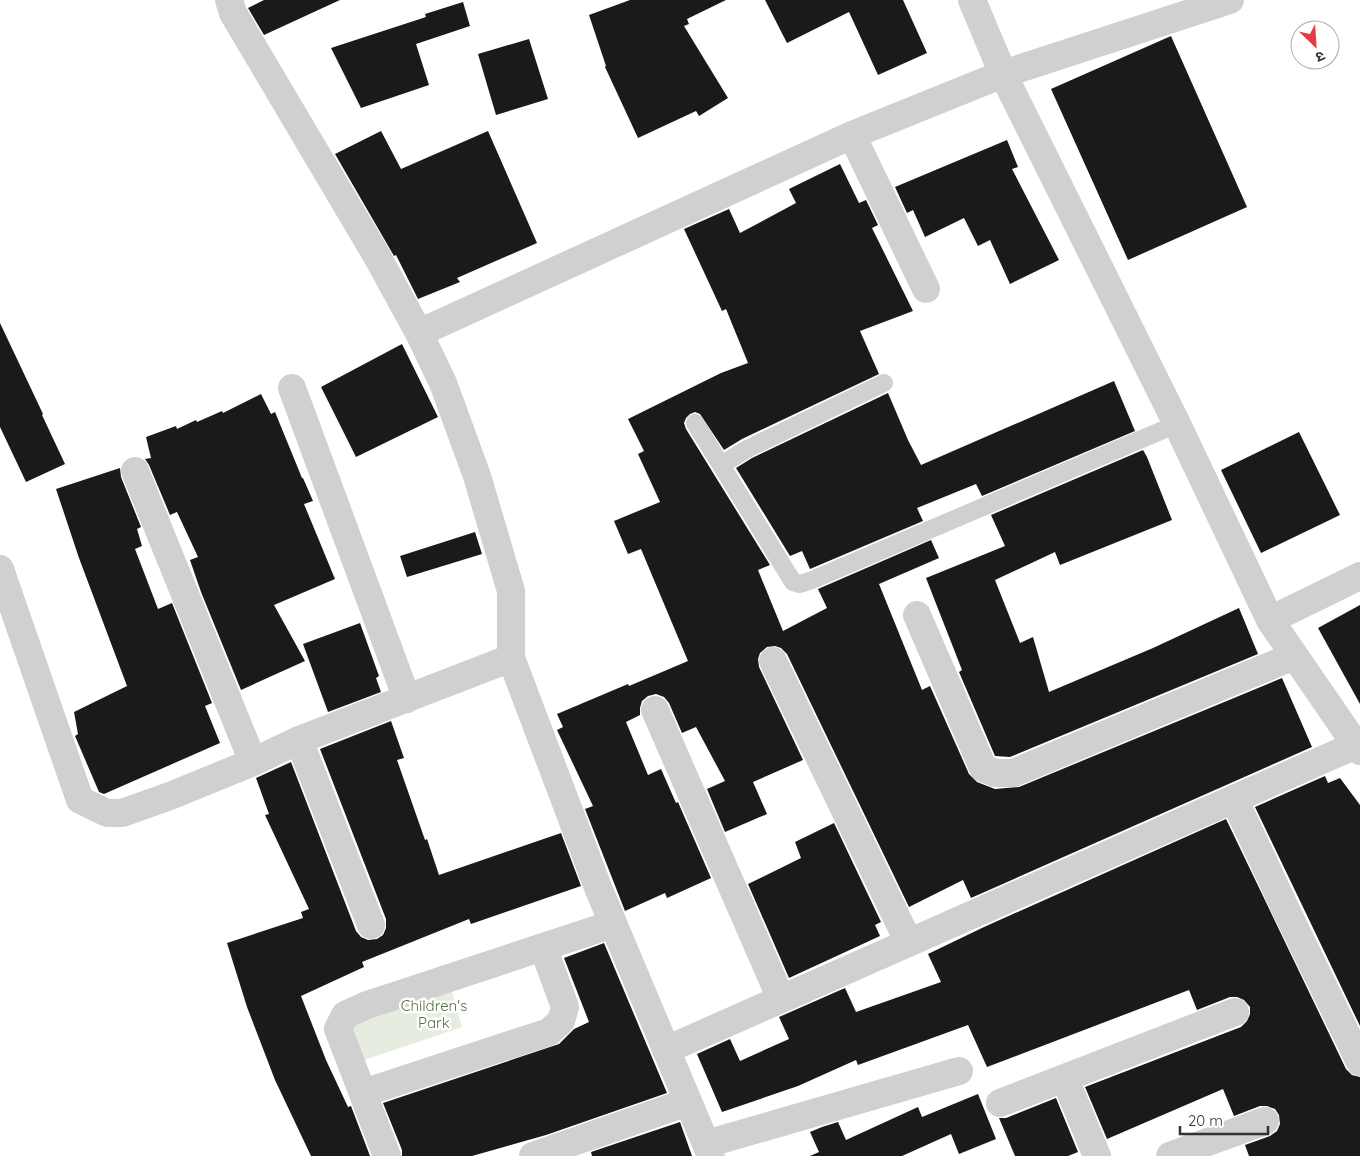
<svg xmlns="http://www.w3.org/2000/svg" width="1360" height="1156" viewBox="0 0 1360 1156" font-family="Quicksand,'Noto Sans Devanagari',sans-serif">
	<rect width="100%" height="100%" fill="#fff"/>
	<path fill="#e6ecdf" d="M 450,985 L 462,1027 L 361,1061 L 348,1021 Z"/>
	<path fill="#1a1a1a" d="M 264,0 L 340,0 L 264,35 L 248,8 Z
		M 630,0 L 726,0 L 687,19 L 689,24 L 684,26 L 728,98 L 699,116 L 696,111 L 638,138 L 605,67 L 606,66 L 589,15 Z
		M 765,0 L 903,0 L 927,53 L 878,75 L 849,12 L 787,43 Z
		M 463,2 L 470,26 L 416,44 L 429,85 L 361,108 L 331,48 L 426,17 L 425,14 Z
		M 1171,36 L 1247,207 L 1128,260 L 1051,89 Z
		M 529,39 L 548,99 L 496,115 L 478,54 Z
		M 381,131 L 401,169 L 488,131 L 537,243 L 457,278 L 460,282 L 418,299 L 396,255 L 394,256 L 335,154 Z
		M 1007,140 L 1018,167 L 1012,169 L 1059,260 L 1010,284 L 990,240 L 978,246 L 964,218 L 925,237 L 913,210 L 907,213 L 895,187 Z
		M 840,164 L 859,203 L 866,200 L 878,225 L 872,228 L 913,311 L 860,331 L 879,374 L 742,439 L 724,450 L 700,414 L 695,412 L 690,414 L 686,418 L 684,423 L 686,429 L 770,565 L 758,570 L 783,631 L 827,608 L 818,589 L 931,540 L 939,558 L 879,584 L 922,690 L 930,686 L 969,774 L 977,782 L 995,789 L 1019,787 L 1282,678 L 1312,747 L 971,898 L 963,880 L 909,907 L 787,654 L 781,648 L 775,646 L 767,647 L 760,653 L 758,659 L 759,667 L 803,760 L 753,782 L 767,814 L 725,832 L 707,789 L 725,781 L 696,727 L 682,733 L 669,703 L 664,697 L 656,694 L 648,696 L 642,701 L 640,708 L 640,715 L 626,722 L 648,775 L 661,769 L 676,803 L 678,802 L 711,878 L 667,898 L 665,893 L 625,911 L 585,809 L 593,806 L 557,730 L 563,727 L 557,714 L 628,684 L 629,686 L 688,661 L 641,549 L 628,554 L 614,521 L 660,502 L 638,454 L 644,451 L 628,419 L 721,373 L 748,363 L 726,309 L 722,311 L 684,229 L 729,209 L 740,233 L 796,203 L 789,189 Z
		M 0,323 L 43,414 L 42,415 L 65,464 L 26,482 L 0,427 Z
		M 402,344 L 438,417 L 356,457 L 321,387 Z
		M 1114,381 L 1135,431 L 982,496 L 976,484 L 917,508 L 923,521 L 810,569 L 802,551 L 790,556 L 736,468 L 752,458 L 888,393 L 908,440 L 921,465 Z
		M 261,394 L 271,414 L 275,412 L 302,478 L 303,478 L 313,501 L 304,504 L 335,579 L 274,605 L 305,661 L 241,690 L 201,592 L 190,560 L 198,557 L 177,512 L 170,515 L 149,465 L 145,459 L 151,458 L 146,437 L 176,426 L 177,429 L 196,420 L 197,422 L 222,411 L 223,413 Z
		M 1299,432 L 1340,515 L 1261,553 L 1221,470 Z
		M 1143,450 L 1147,457 L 1172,520 L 1060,565 L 1055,552 L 995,580 L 1020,643 L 1033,637 L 1049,692 L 1153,648 L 1239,608 L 1258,654 L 1010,757 L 995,756 L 959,672 L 962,670 L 926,578 L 1005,546 L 991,515 Z
		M 120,468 L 121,477 L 141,527 L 137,529 L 142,546 L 135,549 L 158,609 L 172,603 L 212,703 L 205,706 L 220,743 L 104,794 L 99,792 L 75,736 L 78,734 L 74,712 L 127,686 L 79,558 L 56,489 Z
		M 475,532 L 482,554 L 407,577 L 400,556 Z
		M 1360,605 L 1360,704 L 1318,628 Z
		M 360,623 L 379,676 L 376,678 L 381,692 L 328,712 L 303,644 Z
		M 391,721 L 404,758 L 397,760 L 425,840 L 427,839 L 439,875 L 561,833 L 581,886 L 471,924 L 469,919 L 362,962 L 364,967 L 301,996 L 326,1060 L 348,1107 L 351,1106 L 370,1156 L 311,1156 L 275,1080 L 247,1007 L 227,943 L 303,918 L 301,912 L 309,909 L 265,815 L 269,814 L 256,778 L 291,762 L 356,931 L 361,937 L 368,940 L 377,939 L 383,935 L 386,928 L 386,919 L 320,749 Z
		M 1325,776 L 1328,783 L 1340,778 L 1360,805 L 1360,1026 L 1255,807 Z
		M 1226,819 L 1346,1069 L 1352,1075 L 1360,1077 L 1360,1156 L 1249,1156 L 1245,1145 L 1270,1136 L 1277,1131 L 1280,1124 L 1279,1115 L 1275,1109 L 1267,1106 L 1260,1106 L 1234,1116 L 1223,1089 L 1107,1139 L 1085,1087 L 1241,1027 L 1247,1021 L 1250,1014 L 1250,1007 L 1244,1000 L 1237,997 L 1230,997 L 1197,1010 L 1189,990 L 987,1067 L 968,1025 L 858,1065 L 856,1060 L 798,1086 L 722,1112 L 697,1054 L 730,1039 L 740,1061 L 789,1039 L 779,1017 L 845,988 L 856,1012 L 941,982 L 928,954 L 984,927 Z
		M 834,823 L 881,922 L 875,925 L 880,936 L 789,978 L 748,884 L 801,858 L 795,842 Z
		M 604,943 L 667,1093 L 546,1135 L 472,1156 L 402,1156 L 402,1150 L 383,1103 L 559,1044 L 574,1029 L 589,1022 L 564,958 Z
		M 978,1094 L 996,1139 L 959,1154 L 951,1134 L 902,1156 L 810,1156 L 819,1152 L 810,1132 L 822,1127 L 838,1122 L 846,1140 L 918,1107 L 922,1117 Z
		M 1056,1098 L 1078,1152 L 1068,1156 L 1015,1156 L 999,1118 L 1006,1118 Z
		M 680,1122 L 692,1156 L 592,1156 L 591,1152 Z"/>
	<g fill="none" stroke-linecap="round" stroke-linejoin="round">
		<path stroke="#d0d0d0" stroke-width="18" d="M 884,383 L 747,449 L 721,465 L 793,582 L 800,584 L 812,580 L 1177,424
			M 695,423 L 721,465"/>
		<path stroke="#d0d0d0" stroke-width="28" d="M 229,0 L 233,13 L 378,258 L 419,333 L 852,135 L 1003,74 L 1230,0
			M 852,135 L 926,289
			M 419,333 L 443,383 L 477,476 L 511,591 L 511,658 L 599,890 L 711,1156
			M 292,388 L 407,699
			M 135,471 L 253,762
			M 0,569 L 80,800 L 107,813 L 122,813 L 170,796 L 253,762 L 299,740 L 511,658
			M 917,615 L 983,768 L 995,773 L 1013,773 L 1294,656
			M 1270,620 L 1360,576
			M 773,661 L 909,943
			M 655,710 L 781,999
			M 299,740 L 371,925
			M 1234,799 L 1287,912 L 1360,1062
			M 666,1050 L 1356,745
			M 1065,1079 L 1097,1156
			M 363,1093 L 549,1032 L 561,1021 L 565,1007 L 543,947
			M 1000,1103 L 1235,1012
			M 706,1144 L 959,1071
			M 387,1156 L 338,1029 L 345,1015 L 367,1005 L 613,924
			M 533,1156 L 688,1102
			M 1170,1156 L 1265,1121"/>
		<path stroke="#d0d0d0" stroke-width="28" d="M 972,0 L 1003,74 L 1177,424 L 1270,620 L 1360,751"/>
	</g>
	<g text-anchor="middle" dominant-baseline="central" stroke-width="5" stroke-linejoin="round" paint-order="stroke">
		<g font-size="15" fill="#56703f" stroke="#fff">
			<text x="434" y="1005">Children's<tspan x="434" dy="17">Park</tspan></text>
		</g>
	</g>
	<g transform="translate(1315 45) rotate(155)"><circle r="24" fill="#ffffff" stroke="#adadad"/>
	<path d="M0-4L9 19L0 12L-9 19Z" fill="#e63946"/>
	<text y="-8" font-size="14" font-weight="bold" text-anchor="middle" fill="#333333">उ</text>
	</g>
	<path d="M1180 1126v8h88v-8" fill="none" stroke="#333333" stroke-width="2.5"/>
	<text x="1188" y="1126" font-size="15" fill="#333333" stroke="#ffffff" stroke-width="4" paint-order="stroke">20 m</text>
</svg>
